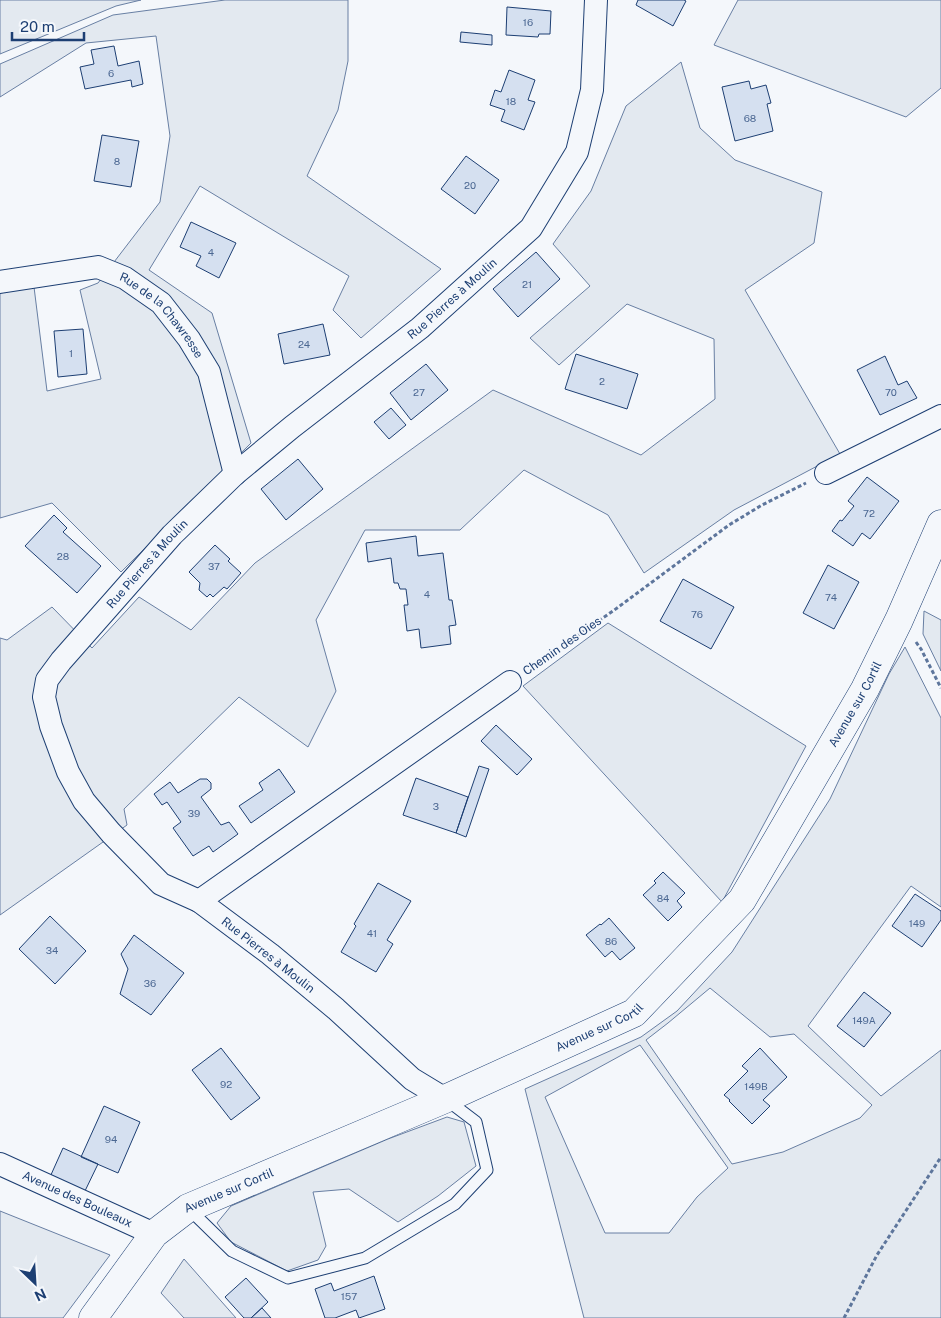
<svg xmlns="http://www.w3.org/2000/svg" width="941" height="1318" viewBox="0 0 941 1318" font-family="'Public Sans',sans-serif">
	<rect width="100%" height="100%" fill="#f4f7fb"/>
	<path fill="#e3e9f0" stroke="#687fa3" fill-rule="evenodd" d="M 0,0 L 141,0 L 116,6 L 0,54 Z
		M 225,0 L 348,0 L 348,61 L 338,110 L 307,176 L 441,269 L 361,338 L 333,310 L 349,276 L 200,186 L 149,270 L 212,313 L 251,443 L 121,572 L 52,503 L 0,518 L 0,293 L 34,287 L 47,391 L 101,379 L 80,290 L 98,283 L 160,202 L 170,136 L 156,36 L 86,43 L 0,97 L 0,64 L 113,15 Z
		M 738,0 L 941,0 L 941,88 L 906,117 L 714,45 Z
		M 681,62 L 700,128 L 735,160 L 822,192 L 814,243 L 745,290 L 840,454 L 734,510 L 644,573 L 608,515 L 524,470 L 460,530 L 365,530 L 316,620 L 336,691 L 308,747 L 239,697 L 124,809 L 127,825 L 0,915 L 0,638 L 7,640 L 52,607 L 92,648 L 139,597 L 191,630 L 255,563 L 493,390 L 641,455 L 715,399 L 714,339 L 627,304 L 559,365 L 530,338 L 590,286 L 553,244 L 591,191 L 626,106 Z
		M 924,611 L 941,620 L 941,671 L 923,634 Z
		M 608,623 L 806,746 L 722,902 L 523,686 Z
		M 905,647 L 941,718 L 941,907 L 911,886 L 808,1026 L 881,1096 L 941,1050 L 941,1318 L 584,1318 L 525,1089 L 641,1037 L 677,1011 L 732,952 L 830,799 L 889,674 ZM 710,988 L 770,1037 L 794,1034 L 872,1105 L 860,1118 L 783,1152 L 732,1164 L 646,1040 L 668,1023 ZM 640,1045 L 728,1168 L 697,1197 L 669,1233 L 605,1233 L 545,1097 Z
		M 447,1117 L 464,1122 L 476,1166 L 438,1196 L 398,1222 L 349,1189 L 313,1192 L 326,1246 L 318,1260 L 287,1271 L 231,1242 L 217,1223 L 231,1206 L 388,1139 Z
		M 0,1211 L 110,1255 L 63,1318 L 0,1318 Z
		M 184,1259 L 236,1318 L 184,1318 L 161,1293 Z"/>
	<path fill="#d5e0f0" stroke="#1d3f73" d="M 638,0 L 684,0 L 686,1 L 673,26 L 636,5 Z
		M 507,7 L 551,11 L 550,34 L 539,34 L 538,37 L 506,35 Z
		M 461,32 L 492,35 L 492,45 L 460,42 Z
		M 114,46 L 118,66 L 139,61 L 143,84 L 132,87 L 131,80 L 85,89 L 80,67 L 94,64 L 91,50 Z
		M 509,70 L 535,80 L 528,100 L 535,102 L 524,130 L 501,121 L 505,110 L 490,105 L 495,90 L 501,92 Z
		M 749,81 L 751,89 L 766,85 L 771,103 L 767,104 L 773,131 L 735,141 L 722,87 Z
		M 102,135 L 139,141 L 131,187 L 94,181 Z
		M 466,156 L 499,180 L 475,214 L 441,189 Z
		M 191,222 L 236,243 L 219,278 L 196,266 L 201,256 L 180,247 Z
		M 536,252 L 560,279 L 518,317 L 493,289 Z
		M 323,324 L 330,355 L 284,364 L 278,334 Z
		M 83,329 L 87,374 L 58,377 L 54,331 Z
		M 576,354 L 638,374 L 627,409 L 565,389 Z
		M 885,356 L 898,385 L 907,381 L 917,398 L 880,415 L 857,370 Z
		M 426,364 L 448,390 L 411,420 L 390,393 Z
		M 391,408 L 406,425 L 389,439 L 374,422 Z
		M 298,459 L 323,489 L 286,520 L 261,489 Z
		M 867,477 L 899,501 L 870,539 L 862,533 L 853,546 L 832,531 L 840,520 L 842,521 L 854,506 L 848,501 Z
		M 54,515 L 67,528 L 63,532 L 101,566 L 77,593 L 25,546 Z
		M 416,536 L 418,556 L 443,553 L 449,600 L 452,600 L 456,625 L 449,626 L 451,644 L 421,648 L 419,629 L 407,631 L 404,605 L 408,605 L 406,589 L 400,589 L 398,583 L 394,583 L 391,558 L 368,562 L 366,543 Z
		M 215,545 L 230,559 L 228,561 L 241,573 L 227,589 L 224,587 L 213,597 L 210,594 L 207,597 L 199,590 L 200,583 L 189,572 Z
		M 828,565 L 859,582 L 834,629 L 803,613 Z
		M 683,579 L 734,607 L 711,649 L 660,621 Z
		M 496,725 L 532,759 L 517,775 L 481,741 Z
		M 479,766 L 489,769 L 466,837 L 456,833 Z
		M 279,769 L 295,792 L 251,823 L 239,806 L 263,790 L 259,783 Z
		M 416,778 L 468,797 L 456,833 L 403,815 Z
		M 200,779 L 207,779 L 211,783 L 211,789 L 201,797 L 221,825 L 229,822 L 238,834 L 213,852 L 209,846 L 193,856 L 173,828 L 181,822 L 167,802 L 162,805 L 154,794 L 170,782 L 178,793 Z
		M 663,872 L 685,893 L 677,901 L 682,907 L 668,921 L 643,895 L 656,883 L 654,881 Z
		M 378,883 L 411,901 L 387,940 L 393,944 L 376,972 L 341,952 L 356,926 L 354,924 Z
		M 915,894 L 941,911 L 941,920 L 922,947 L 892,926 Z
		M 50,916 L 86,951 L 55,984 L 19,949 Z
		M 609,918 L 635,948 L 620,960 L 612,951 L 605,957 L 586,935 L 600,924 L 601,925 Z
		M 134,935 L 184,973 L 151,1015 L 120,994 L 128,969 L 121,954 Z
		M 864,992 L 891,1013 L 864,1047 L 837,1026 Z
		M 221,1048 L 260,1098 L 231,1120 L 192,1070 Z
		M 760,1048 L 787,1077 L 763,1100 L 770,1106 L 752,1124 L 729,1101 L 730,1100 L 724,1095 L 748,1071 L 742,1066 Z
		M 104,1106 L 140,1122 L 118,1173 L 81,1157 Z
		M 63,1148 L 98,1164 L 84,1193 L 50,1177 Z
		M 374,1276 L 385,1309 L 359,1318 L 356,1310 L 335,1318 L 325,1318 L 315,1289 L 331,1283 L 334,1291 Z
		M 246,1278 L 268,1302 L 251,1318 L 244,1318 L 225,1297 Z
		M 262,1308 L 271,1318 L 251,1318 Z"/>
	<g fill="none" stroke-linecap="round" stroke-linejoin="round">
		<defs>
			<path id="lane" d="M 188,1208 L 232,1251 L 288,1278 L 365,1258 L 455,1204 L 487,1170 L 476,1122 L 447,1100"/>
			<g id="street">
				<path id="s1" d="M 0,282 L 98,267 L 125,278 L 161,303 L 189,339 L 209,372 L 235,474"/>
				<path d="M 826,473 L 941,416"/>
				<path d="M 199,901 L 510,682"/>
				<path id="s2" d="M 445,1099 L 412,1079 L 336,1009 L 270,954 L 199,901 L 161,884 L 111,833 L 84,801 L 68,772 L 51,726 L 44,697 L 47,680 L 61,661 L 172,535 L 235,474 L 292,427 L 420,328 L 531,228 L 577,152 L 592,90 L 596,0"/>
				<path id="s3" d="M 0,1164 L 154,1234"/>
			</g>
			<g id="secondary">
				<path id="s4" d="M 93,1318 L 154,1234 L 188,1208 L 445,1099 L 634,1013 L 742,900 L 865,689 L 899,620 L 941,524"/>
			</g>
		</defs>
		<use href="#lane" stroke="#1d3f73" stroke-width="13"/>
		<use href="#street" stroke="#1d3f73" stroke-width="24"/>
		<use href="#secondary" stroke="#1d3f73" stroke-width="29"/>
		<path stroke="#5e769c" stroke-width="3" stroke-dasharray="4 2.5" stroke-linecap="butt" d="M 916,642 L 921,649 L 941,688
			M 529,669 L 613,611 L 729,525 L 762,505 L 806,483
			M 844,1318 L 877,1255 L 941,1157"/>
		<use href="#lane" stroke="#f4f7fb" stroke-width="11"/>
		<use href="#street" stroke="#f4f7fb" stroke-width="22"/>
		<use href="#secondary" stroke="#f4f7fb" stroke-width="28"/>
	</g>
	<g text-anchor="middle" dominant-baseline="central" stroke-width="4" stroke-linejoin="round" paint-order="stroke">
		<g font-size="10" fill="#4b6792">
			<text x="528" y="22">16</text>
			<text x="111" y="73">6</text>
			<text x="511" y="101">18</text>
			<text x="750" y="118">68</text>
			<text x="117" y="161">8</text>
			<text x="470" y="185">20</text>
			<text x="211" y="252">4</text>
			<text x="527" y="284">21</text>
			<text x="304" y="344">24</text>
			<text x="71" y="353">1</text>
			<text x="602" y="381">2</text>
			<text x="419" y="392">27</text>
			<text x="891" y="392">70</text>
			<text x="869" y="513">72</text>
			<text x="63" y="556">28</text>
			<text x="214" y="566">37</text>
			<text x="427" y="594">4</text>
			<text x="831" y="597">74</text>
			<text x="697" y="614">76</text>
			<text x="436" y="806">3</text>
			<text x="194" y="813">39</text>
			<text x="663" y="898">84</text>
			<text x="917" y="923">149</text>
			<text x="372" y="933">41</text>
			<text x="611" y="941">86</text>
			<text x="52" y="950">34</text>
			<text x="150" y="983">36</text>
			<text x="864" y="1020">149A</text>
			<text x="226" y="1084">92</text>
			<text x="756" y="1086">149B</text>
			<text x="111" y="1139">94</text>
			<text x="349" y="1296">157</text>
		</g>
		<g font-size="12" fill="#1d3f73" stroke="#f4f7fb">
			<text stroke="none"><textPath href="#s2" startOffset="1159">Rue Pierres à Moulin</textPath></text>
			<text stroke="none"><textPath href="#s1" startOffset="181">Rue de la Chawresse</textPath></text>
			<text stroke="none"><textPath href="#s2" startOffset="754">Rue Pierres à Moulin</textPath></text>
			<text transform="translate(562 646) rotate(-35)">Chemin des Oies</text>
			<text stroke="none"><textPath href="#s4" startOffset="1016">Avenue sur Cortil</textPath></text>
			<text transform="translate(268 955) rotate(38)">Rue Pierres à Moulin</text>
			<text stroke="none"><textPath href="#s4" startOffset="596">Avenue sur Cortil</textPath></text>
			<text stroke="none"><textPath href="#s4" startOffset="191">Avenue sur Cortil</textPath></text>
			<text stroke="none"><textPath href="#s3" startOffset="85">Avenue des Bouleaux</textPath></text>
		</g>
	</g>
	<g transform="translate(35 1283) rotate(155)" stroke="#f4f7fb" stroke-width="4" paint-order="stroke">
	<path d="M0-4L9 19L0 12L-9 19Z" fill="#1d3f73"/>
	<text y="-8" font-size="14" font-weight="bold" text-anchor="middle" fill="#1d3f73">N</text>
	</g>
	<path d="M12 32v8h72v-8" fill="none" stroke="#1d3f73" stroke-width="2.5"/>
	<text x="20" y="32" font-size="15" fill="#1d3f73" stroke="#f4f7fb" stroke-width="4" paint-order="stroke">20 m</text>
</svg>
